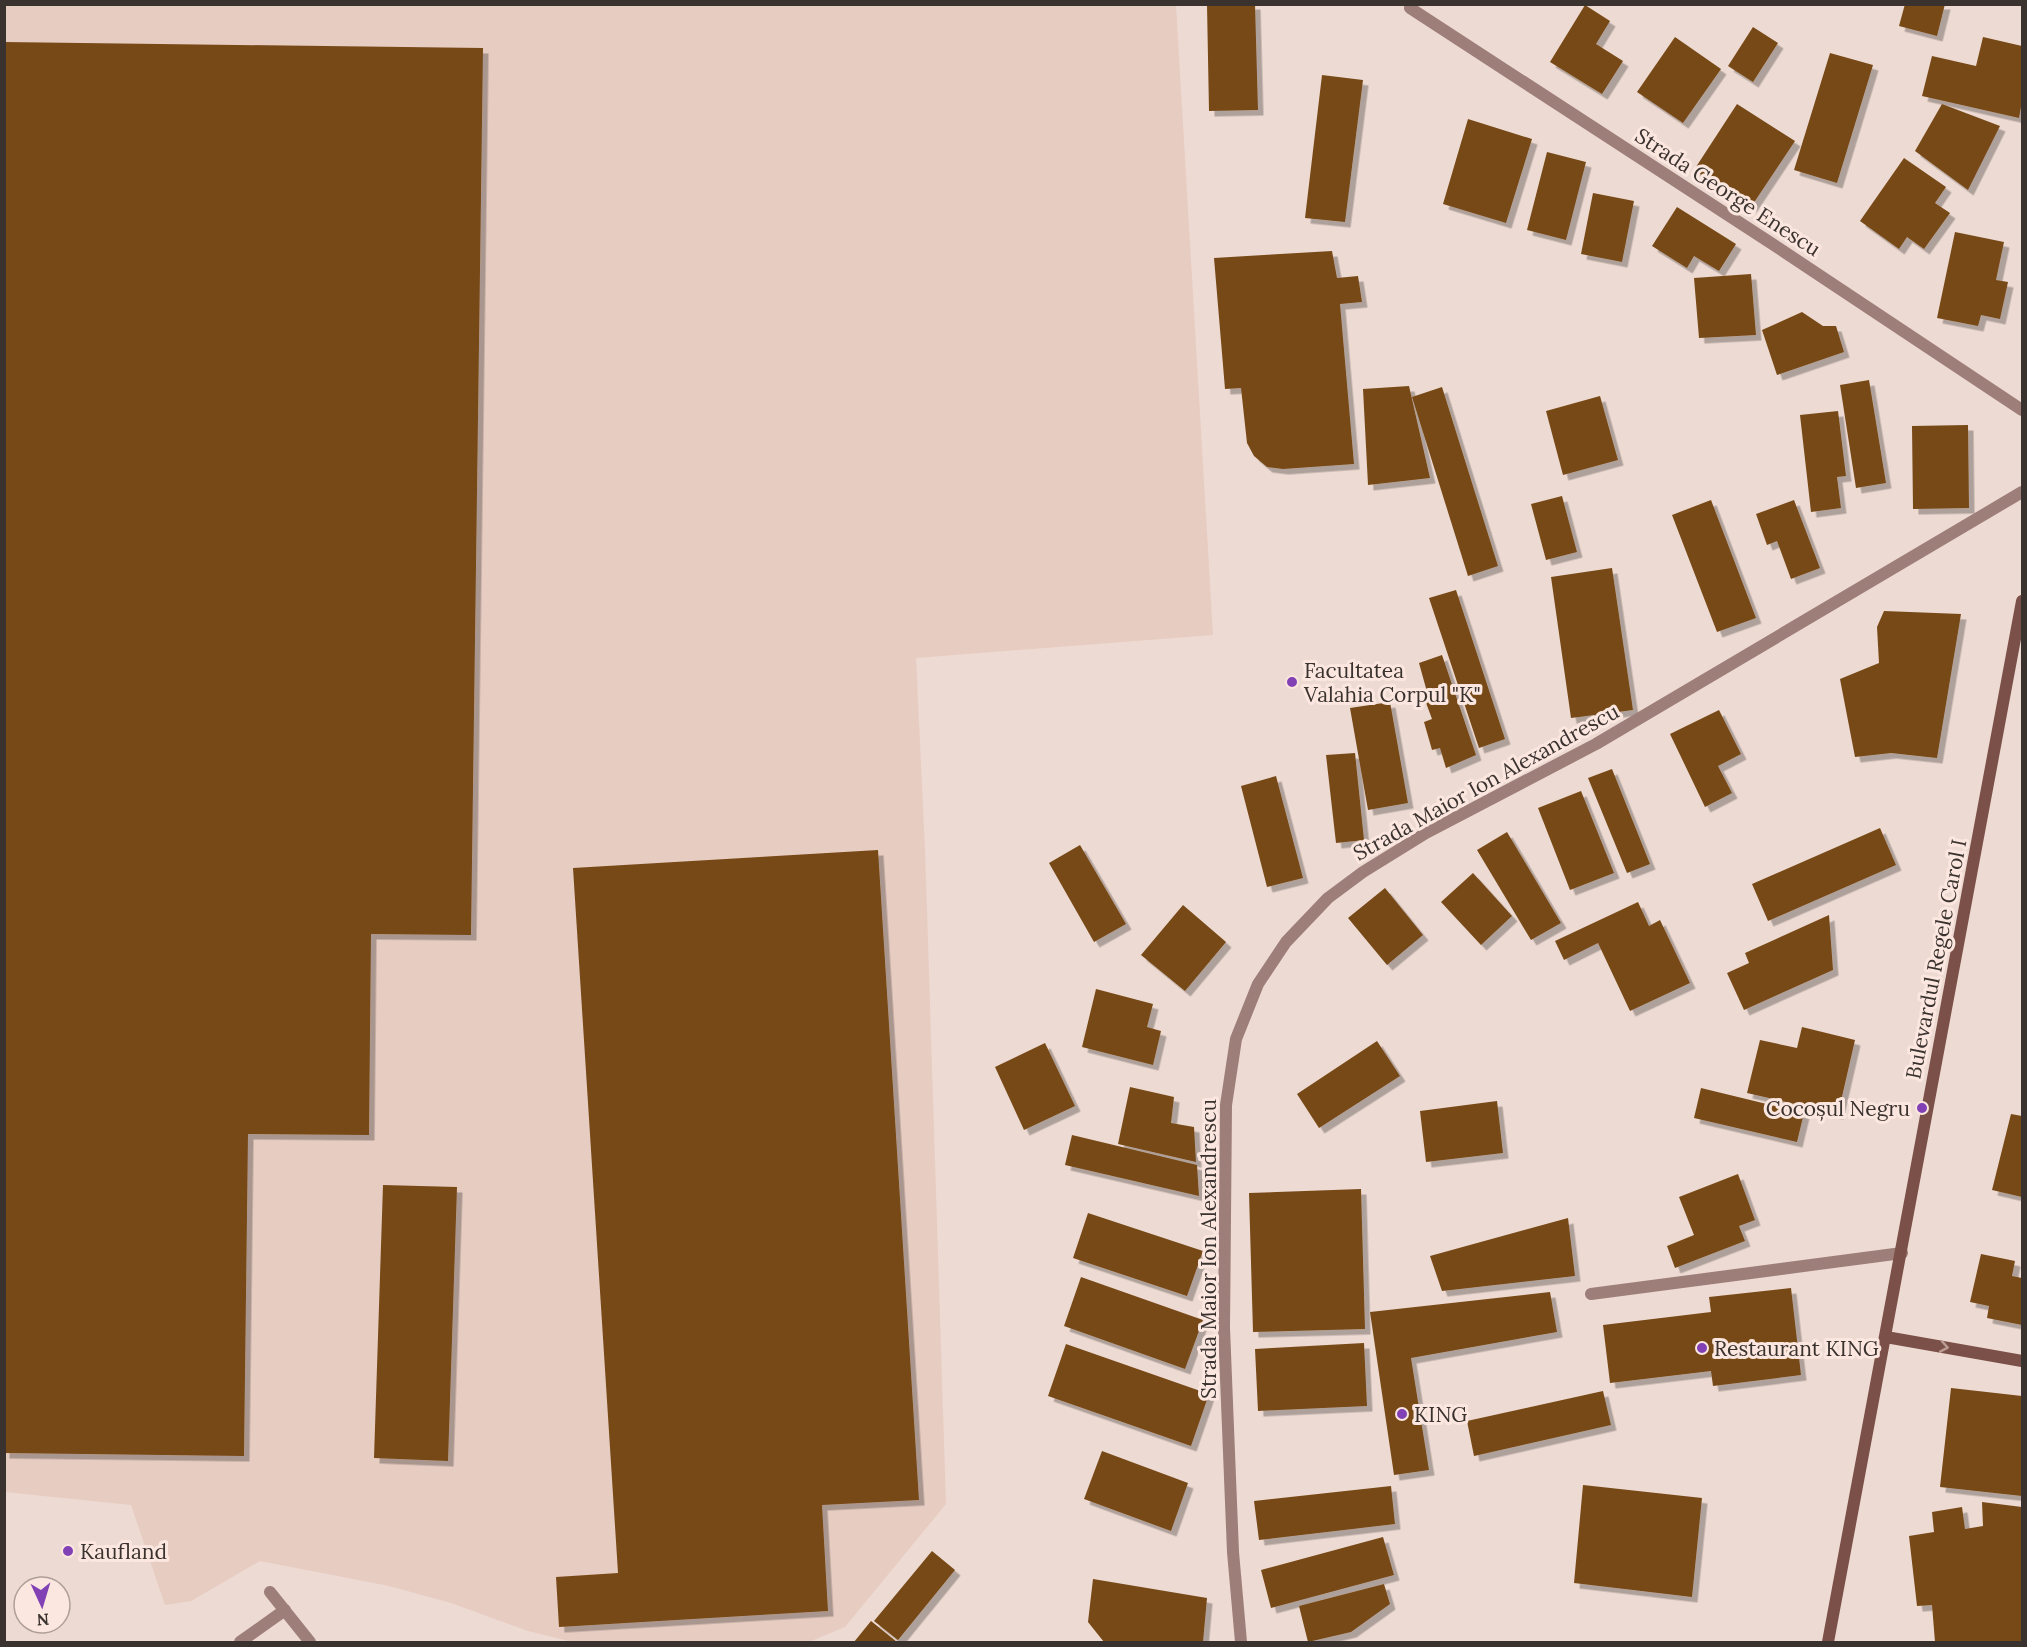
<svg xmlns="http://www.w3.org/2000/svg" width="2027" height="1647" viewBox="0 0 2027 1647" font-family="Lora,serif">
	<defs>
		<filter id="shadow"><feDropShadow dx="5.5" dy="5.5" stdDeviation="0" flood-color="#0004"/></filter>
	</defs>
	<rect width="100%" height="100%" fill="#eddad2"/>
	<path fill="#e7ccc1" d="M 4,5 L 1176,5 L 1213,635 L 916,658 L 925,849 L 946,1504 L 845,1627 L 809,1642 L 573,1642 L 528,1631 L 451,1603 L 389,1586 L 260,1561 L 191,1601 L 165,1605 L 131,1505 L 5,1492 Z"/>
	<path fill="#774918" filter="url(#shadow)" d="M 1255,4 L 1258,110 L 1209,111 L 1207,5 Z
		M 1905,4 L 1945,4 L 1937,36 L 1899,26 Z
		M 1585,5 L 1610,21 L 1596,44 L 1623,61 L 1602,94 L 1550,62 Z
		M 1753,27 L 1778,43 L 1753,82 L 1728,66 Z
		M 1675,37 L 1721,69 L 1683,123 L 1637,92 Z
		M 1983,37 L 2022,46 L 2022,101 L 2019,118 L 1922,96 L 1932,56 L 1976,66 Z
		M 4,42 L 483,48 L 471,935 L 371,934 L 369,1135 L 248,1134 L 244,1456 L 4,1453 Z
		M 1830,53 L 1873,65 L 1837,183 L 1794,170 Z
		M 1322,75 L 1363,80 L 1345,222 L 1305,218 Z
		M 1737,104 L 1795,141 L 1751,207 L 1694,170 Z
		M 1942,104 L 2000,126 L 1968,190 L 1915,151 Z
		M 1468,119 L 1532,139 L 1506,223 L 1443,204 Z
		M 1547,152 L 1586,162 L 1566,240 L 1527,230 Z
		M 1904,158 L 1946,187 L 1935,203 L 1950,213 L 1924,249 L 1907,237 L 1899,249 L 1860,221 Z
		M 1593,193 L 1634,201 L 1622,262 L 1581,254 Z
		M 1677,207 L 1736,244 L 1719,271 L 1694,256 L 1687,268 L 1652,246 Z
		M 1955,232 L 2004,242 L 1996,280 L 2008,282 L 2000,319 L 1981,315 L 1978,326 L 1937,318 Z
		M 1332,251 L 1337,278 L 1358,276 L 1362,302 L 1340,304 L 1354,464 L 1283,469 L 1267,467 L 1254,456 L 1247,443 L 1241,388 L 1225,389 L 1214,258 Z
		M 1751,274 L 1756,335 L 1699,338 L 1694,278 Z
		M 1802,312 L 1823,326 L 1836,326 L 1844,352 L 1777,375 L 1762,330 Z
		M 1869,380 L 1886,483 L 1856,488 L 1840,385 Z
		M 1409,386 L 1430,478 L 1368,485 L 1363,389 Z
		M 1442,387 L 1498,566 L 1468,576 L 1412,397 Z
		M 1600,396 L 1618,460 L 1563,475 L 1546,411 Z
		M 1838,411 L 1846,476 L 1837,477 L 1841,508 L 1811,512 L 1800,415 Z
		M 1968,425 L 1969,508 L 1913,509 L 1912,426 Z
		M 1562,496 L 1577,552 L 1546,560 L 1531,504 Z
		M 1711,500 L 1756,618 L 1717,632 L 1672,515 Z
		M 1794,500 L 1820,568 L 1791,579 L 1777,541 L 1767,545 L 1756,514 Z
		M 1612,568 L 1633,710 L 1571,718 L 1551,577 Z
		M 1456,590 L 1505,739 L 1479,748 L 1429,598 Z
		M 1884,611 L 1961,614 L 1937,758 L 1891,753 L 1855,757 L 1840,679 L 1879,663 L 1877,627 Z
		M 1442,655 L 1476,755 L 1446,768 L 1440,748 L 1432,750 L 1424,722 L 1432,719 L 1425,700 L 1429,699 L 1419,663 Z
		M 1390,702 L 1408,803 L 1368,810 L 1350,708 Z
		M 1719,710 L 1741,754 L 1718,766 L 1732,793 L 1705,807 L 1670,734 Z
		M 1355,753 L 1364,840 L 1336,843 L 1326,755 Z
		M 1612,769 L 1650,864 L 1627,873 L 1588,778 Z
		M 1276,776 L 1303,878 L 1267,887 L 1241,786 Z
		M 1581,791 L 1614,873 L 1570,890 L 1538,808 Z
		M 1880,828 L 1896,865 L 1768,921 L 1752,884 Z
		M 1507,832 L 1561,923 L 1531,940 L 1477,850 Z
		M 1080,845 L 1126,924 L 1094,942 L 1049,863 Z
		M 878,850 L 919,1500 L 822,1505 L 828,1611 L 559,1627 L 556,1577 L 618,1573 L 573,868 Z
		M 1473,873 L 1512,916 L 1481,945 L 1441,902 Z
		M 1385,888 L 1423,935 L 1387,965 L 1348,918 Z
		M 1638,902 L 1649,926 L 1660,920 L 1690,983 L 1630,1011 L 1598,943 L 1564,960 L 1555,941 Z
		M 1183,905 L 1226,942 L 1185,991 L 1141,955 Z
		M 1829,915 L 1833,970 L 1744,1010 L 1727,973 L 1749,963 L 1745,953 Z
		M 1096,989 L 1153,1004 L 1147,1027 L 1161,1031 L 1153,1065 L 1082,1047 Z
		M 1802,1027 L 1855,1040 L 1838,1114 L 1747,1093 L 1760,1040 L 1797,1048 Z
		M 1377,1041 L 1400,1076 L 1319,1128 L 1297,1094 Z
		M 1045,1043 L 1075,1106 L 1024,1130 L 995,1067 Z
		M 1130,1087 L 1174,1097 L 1171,1123 L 1194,1127 L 1196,1162 L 1118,1144 Z
		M 1701,1088 L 1804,1113 L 1797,1142 L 1694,1118 Z
		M 1497,1101 L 1503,1153 L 1426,1162 L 1420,1111 Z
		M 2011,1114 L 2022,1116 L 2022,1197 L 1992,1190 Z
		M 1072,1135 L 1197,1165 L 1199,1196 L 1065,1165 Z
		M 1738,1174 L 1755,1220 L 1739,1226 L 1745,1241 L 1675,1268 L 1667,1246 L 1694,1235 L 1679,1197 Z
		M 383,1185 L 457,1187 L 448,1461 L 374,1458 Z
		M 1361,1189 L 1365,1329 L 1253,1332 L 1249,1193 Z
		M 1088,1213 L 1203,1251 L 1187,1296 L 1073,1258 Z
		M 1568,1218 L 1575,1276 L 1442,1291 L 1430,1256 Z
		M 1981,1254 L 2015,1261 L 2012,1276 L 2022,1278 L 2022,1325 L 1987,1318 L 1989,1306 L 1970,1302 Z
		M 1081,1277 L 1203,1320 L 1185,1369 L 1064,1326 Z
		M 1791,1288 L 1801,1375 L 1713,1386 L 1711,1371 L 1610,1383 L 1603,1325 L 1711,1312 L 1709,1297 Z
		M 1550,1292 L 1557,1332 L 1411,1358 L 1429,1470 L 1394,1475 L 1370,1312 Z
		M 1364,1343 L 1367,1406 L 1258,1411 L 1255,1349 Z
		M 1066,1344 L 1209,1394 L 1191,1446 L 1048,1396 Z
		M 1951,1388 L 2022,1396 L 2022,1496 L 1940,1487 Z
		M 1603,1391 L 1611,1425 L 1474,1456 L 1467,1421 Z
		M 1102,1451 L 1188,1483 L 1171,1531 L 1084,1499 Z
		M 1583,1485 L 1702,1498 L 1692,1597 L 1574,1583 Z
		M 1391,1486 L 1395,1524 L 1259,1540 L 1254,1501 Z
		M 1982,1502 L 2022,1507 L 2022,1642 L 1935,1642 L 1932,1605 L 1917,1606 L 1909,1536 L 1934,1532 L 1932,1512 L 1962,1507 L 1965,1529 L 1983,1526 Z
		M 1383,1537 L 1394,1575 L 1271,1608 L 1261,1570 Z
		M 932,1551 L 955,1570 L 898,1640 L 874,1621 Z
		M 1093,1579 L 1207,1598 L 1203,1642 L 1104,1642 L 1088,1622 Z
		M 1384,1584 L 1390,1604 L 1351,1632 L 1308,1642 L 1299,1606 Z
		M 871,1621 L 897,1642 L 854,1642 Z"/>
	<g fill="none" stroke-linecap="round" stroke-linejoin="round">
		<path stroke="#9d7e78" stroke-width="12" d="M 1591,1294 L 1902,1253
			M 270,1592 L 310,1642
			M 240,1642 L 285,1610"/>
		<path stroke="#9d7e78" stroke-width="12" d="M 1410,8 L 1780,249 L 2022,410
			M 1241,1642 L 1233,1552 L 1224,1328 L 1226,1105 L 1236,1039 L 1258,984 L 1286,942 L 1328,898 L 1363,872 L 1426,833 L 1596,744 L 2022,492"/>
		<path stroke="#7b5048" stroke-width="12" d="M 1886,1337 L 2022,1361
			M 1828,1642 L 2022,601"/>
	</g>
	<defs><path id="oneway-chevron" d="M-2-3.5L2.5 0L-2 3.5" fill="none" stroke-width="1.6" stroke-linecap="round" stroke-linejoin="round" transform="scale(1.5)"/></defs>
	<use stroke="#bb9c94" href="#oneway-chevron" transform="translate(1944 1347) rotate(10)"/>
	<g fill="#8240b5" stroke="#fbe7df" stroke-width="2">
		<circle cx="1292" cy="682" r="6"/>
		<circle cx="1922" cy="1108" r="6"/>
		<circle cx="1702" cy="1348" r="6"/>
		<circle cx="1402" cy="1414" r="6"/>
		<circle cx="68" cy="1551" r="6"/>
	</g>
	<g text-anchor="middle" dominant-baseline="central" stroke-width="6" stroke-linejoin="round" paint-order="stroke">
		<g font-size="21" fill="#3a322f" stroke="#fbe7df">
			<text transform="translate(1728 192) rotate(33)">Strada George Enescu</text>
			<text transform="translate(1486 782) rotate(-29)">Strada Maior Ion Alexandrescu</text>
			<text transform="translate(1936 959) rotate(-79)">Bulevardul Regele Carol I</text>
			<text transform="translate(1208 1249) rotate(-90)">Strada Maior Ion Alexandrescu</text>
		</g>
		<g font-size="21" fill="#3a322f" stroke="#fbe7df" text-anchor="start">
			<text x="1304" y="670">Facultatea<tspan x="1304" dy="24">Valahia Corpul "K"</tspan></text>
			<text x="1910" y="1108" text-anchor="end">Cocoșul Negru</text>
			<text x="1714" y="1348">Restaurant KING</text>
			<text x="1414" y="1414">KING</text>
			<text x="80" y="1551">Kaufland</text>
		</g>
	</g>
	<rect width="2027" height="1647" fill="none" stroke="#3a322f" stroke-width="12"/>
	<g transform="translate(42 1605) rotate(176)"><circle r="28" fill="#fbe7df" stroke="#ae9f99" stroke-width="1.5"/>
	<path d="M0-4.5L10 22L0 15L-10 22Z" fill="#8240b5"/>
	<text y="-9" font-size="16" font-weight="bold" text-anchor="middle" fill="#3a322f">N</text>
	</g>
</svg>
